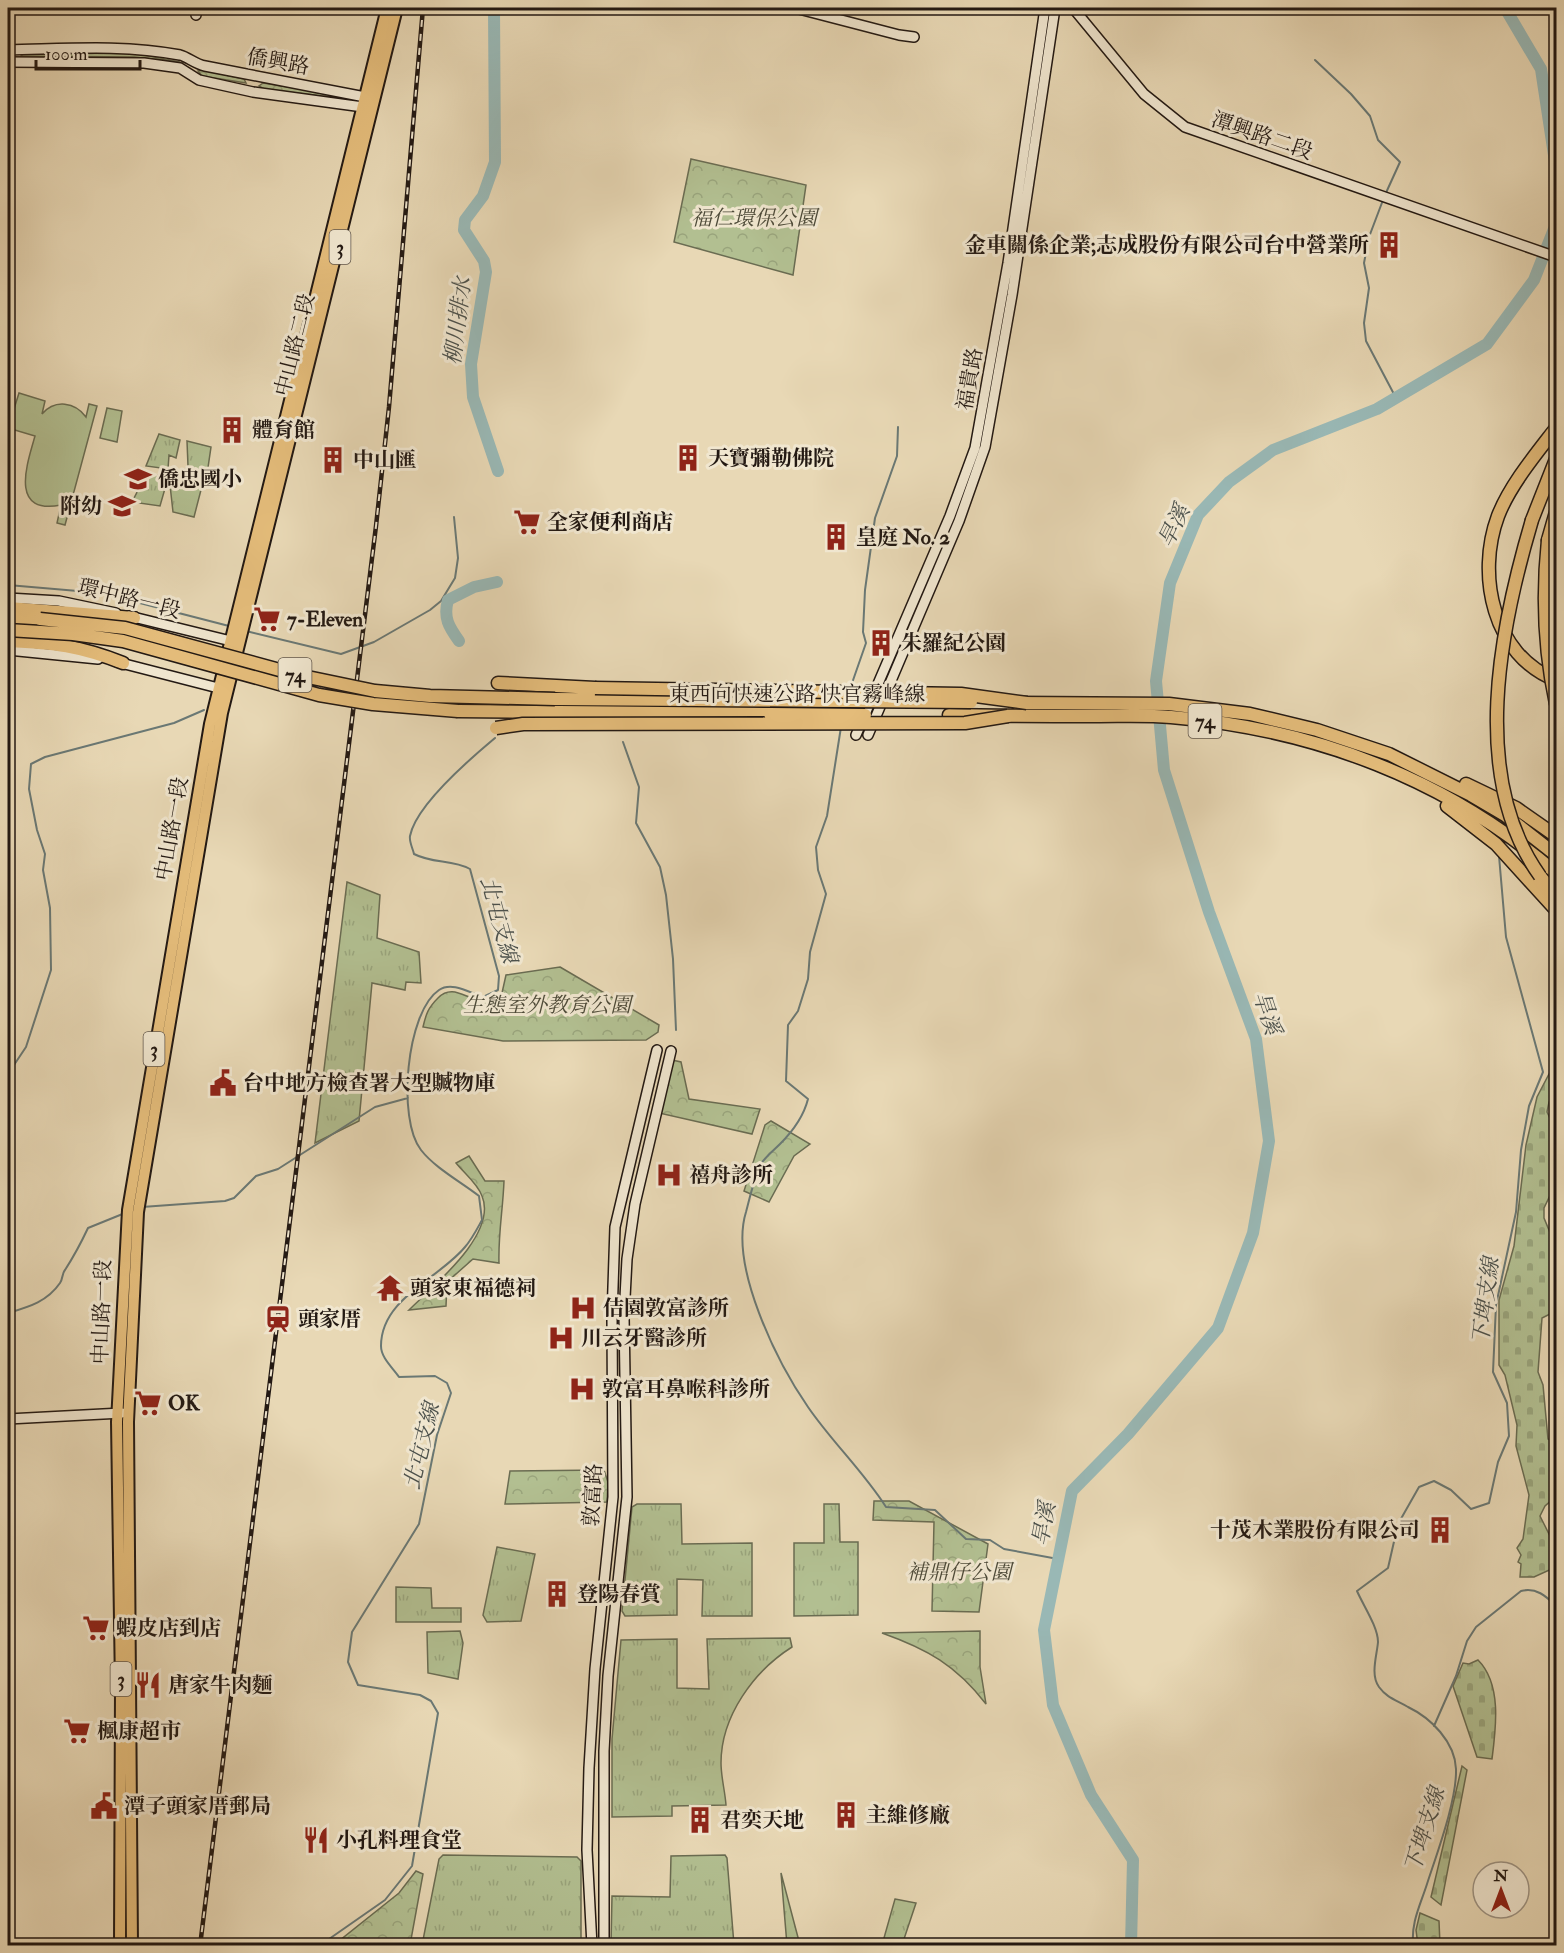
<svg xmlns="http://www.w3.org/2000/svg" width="1564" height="1953" viewBox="0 0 1564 1953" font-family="'IM FELL Double Pica','Noto Serif TC',serif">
	<defs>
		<pattern id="grass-tufts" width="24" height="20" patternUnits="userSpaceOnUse" patternTransform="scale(1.5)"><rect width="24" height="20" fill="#b2bf91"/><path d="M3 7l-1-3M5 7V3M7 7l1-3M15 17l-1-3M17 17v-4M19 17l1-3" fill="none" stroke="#99a47c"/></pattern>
		<pattern id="forest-crowns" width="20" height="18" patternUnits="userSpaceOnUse" patternTransform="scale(1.5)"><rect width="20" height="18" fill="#b2bf91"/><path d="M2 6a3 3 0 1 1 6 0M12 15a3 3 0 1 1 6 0" fill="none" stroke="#99a47c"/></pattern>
		<pattern id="cemetery-stones" width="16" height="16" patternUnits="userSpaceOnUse" patternTransform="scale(1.5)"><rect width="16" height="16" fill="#b2bf91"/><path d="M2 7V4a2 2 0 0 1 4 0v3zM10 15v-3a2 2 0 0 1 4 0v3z" fill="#99a47c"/></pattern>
	</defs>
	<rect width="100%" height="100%" fill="#e8d8b5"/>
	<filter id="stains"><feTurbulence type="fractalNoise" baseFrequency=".00333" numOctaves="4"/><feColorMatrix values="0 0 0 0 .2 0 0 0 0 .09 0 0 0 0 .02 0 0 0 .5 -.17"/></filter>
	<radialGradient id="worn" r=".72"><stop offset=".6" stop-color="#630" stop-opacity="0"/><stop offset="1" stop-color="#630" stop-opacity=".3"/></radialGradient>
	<path fill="url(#grass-tufts)" stroke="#6a6c52" stroke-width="1.5" d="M 159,434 L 180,440 L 176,458 L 169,455 L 168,469 L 146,466 Z
		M 187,441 L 211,447 L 206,481 L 182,473 L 188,466 Z
		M 147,473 L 168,478 L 160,506 L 132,502 Z
		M 174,479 L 202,486 L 194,517 L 173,512 L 170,485 Z
		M 347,882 L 380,895 L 377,938 L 419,952 L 421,983 L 406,982 L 405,990 L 372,983 L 359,1121 L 315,1143 Z
		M 637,1504 L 681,1504 L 682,1544 L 752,1543 L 752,1616 L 702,1616 L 703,1580 L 677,1579 L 677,1615 L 625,1616 L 622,1611 L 632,1507 Z
		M 824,1504 L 839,1504 L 840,1542 L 858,1542 L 858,1615 L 794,1616 L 794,1543 L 824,1543 Z
		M 497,1547 L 535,1554 L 521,1621 L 487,1622 L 483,1615 Z
		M 396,1587 L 431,1588 L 432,1608 L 461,1608 L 461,1622 L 396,1622 Z
		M 460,1631 L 463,1643 L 458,1679 L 428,1673 L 427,1632 Z
		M 790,1638 L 792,1647 C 754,1671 721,1716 721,1763 C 721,1777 725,1791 726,1805 L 672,1806 L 672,1816 L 612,1817 L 612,1739 L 621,1640 L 677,1639 L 677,1688 L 709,1689 L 707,1639 Z
		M 443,1855 L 577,1857 L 581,1861 L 581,1945 L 422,1945 L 439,1859 Z
		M 725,1855 L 727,1858 L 734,1945 L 611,1945 L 612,1896 L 670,1897 L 671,1856 Z
		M 781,1873 L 800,1945 L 787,1945 Z
		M 895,1899 L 916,1903 L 902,1945 L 882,1945 Z"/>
	<path fill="url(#forest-crowns)" stroke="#6a6c52" stroke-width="1.5" d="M 134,53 L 180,62 L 134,57 L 21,56 L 23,54 Z
		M 203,70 L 244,79 L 246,83 L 202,76 L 198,71 Z
		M 263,83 L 352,97 L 354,100 L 264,89 L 259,86 Z
		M 691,159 L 806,185 L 793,275 L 674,242 Z
		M 560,967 L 659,1025 L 658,1032 L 646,1040 L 503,1041 L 423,1027 C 426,1014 428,1008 438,998 C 455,981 470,1005 490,1000 C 494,999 499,995 502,993 L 506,975 Z
		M 672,1060 L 681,1062 L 689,1099 L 760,1109 L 752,1134 L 659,1113 Z
		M 771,1121 L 810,1144 L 794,1156 L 769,1202 L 744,1191 L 765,1125 Z
		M 469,1156 L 485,1181 L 504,1181 C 503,1209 498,1235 499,1263 L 473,1259 L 447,1282 L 446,1306 L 409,1310 C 433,1286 498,1234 482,1196 C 478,1184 464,1173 456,1163 Z
		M 604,1470 L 608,1482 L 607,1502 L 505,1504 L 510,1471 Z
		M 874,1501 L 909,1501 L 988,1544 L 979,1612 L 932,1611 L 934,1522 L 873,1520 Z
		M 980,1631 L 980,1667 L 986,1704 C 956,1665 927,1649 882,1633 Z
		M 416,1871 L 423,1874 L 410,1945 L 355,1945 L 339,1941 L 399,1893 Z"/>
	<path fill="url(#cemetery-stones)" stroke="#6a6c52" stroke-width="1.5" d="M 1556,1070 L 1556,1095 L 1549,1102 L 1547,1112 L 1556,1131 L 1556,1183 L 1544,1208 L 1544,1218 L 1556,1247 L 1556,1311 L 1542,1318 L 1538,1372 L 1543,1385 L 1548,1439 L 1556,1443 L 1556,1502 L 1552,1500 L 1545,1506 L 1540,1516 L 1551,1538 L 1556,1542 L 1556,1567 L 1534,1577 L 1520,1577 L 1521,1564 L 1518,1562 L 1521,1555 L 1517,1548 L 1523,1539 L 1529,1495 L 1516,1446 L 1517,1425 L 1505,1375 L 1499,1365 L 1499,1300 L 1514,1246 L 1526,1145 L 1537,1097 L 1549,1074 Z
		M 1478,1660 C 1502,1684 1496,1728 1492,1759 L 1477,1757 L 1453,1686 L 1463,1663 L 1469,1664 Z
		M 1462,1766 L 1467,1770 L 1441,1905 L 1431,1897 Z
		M 1420,1913 L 1439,1921 L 1440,1945 L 1418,1945 L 1416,1930 Z"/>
	<path fill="#b2bf91" stroke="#6a6c52" stroke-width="1.5" d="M 19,393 L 45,401 L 42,414 C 55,399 75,402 86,417 L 89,404 L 97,406 L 65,525 L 57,523 L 61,505 C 9,515 27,464 35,436 L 8,428 Z
		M 107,408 L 122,411 L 117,442 L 100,438 Z"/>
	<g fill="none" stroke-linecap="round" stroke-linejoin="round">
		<path stroke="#6a7874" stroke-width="2" d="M 1315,60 L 1351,94 L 1370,116 L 1378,140 L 1400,162 L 1385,195
			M 1383,200 L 1369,237 L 1364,263 L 1369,288 L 1364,323 L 1366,341 L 1396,398
			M 8,585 L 101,593 L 229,626
			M 246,631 L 341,654 L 374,642 L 430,610 L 441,601 L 455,578 L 458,558 L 454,517
			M 851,686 L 866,643 L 863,632 L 865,590 L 875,518 L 897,456 L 898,427
			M 841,727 L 827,816 L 816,847 L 818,870 L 826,894 L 810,952 L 808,979 L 798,1011 L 788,1025 L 786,1081 L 808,1099 C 804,1115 792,1132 780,1144 C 774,1150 765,1157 761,1164 C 754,1178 750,1197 746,1212 C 729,1266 777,1362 808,1407 C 832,1442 863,1471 886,1507 L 935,1510 L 966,1539 L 990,1540 L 1004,1549 L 1058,1559
			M 623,742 L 639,787 L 636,823 L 660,867 L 666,895 L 673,959 L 676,1030
			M 8,1065 L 14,1065 L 26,1047 L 51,970 L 50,908 L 43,870 L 45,854 L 37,830 L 29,789 L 31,764 L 45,757 L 174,723 L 204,710
			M 142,1207 L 225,1201 L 234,1198 L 256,1176 L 278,1169 L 375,1107 L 408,1098
			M 8,1313 C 28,1307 47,1302 60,1283 C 63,1279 62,1273 65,1270 C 74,1256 81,1243 88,1228 L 125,1213
			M 1434,1726 L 1456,1676 L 1467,1641 L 1476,1627 L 1521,1591 C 1536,1587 1546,1596 1556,1606
			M 319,1946 L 385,1900 L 412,1866 L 438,1713 L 431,1701 L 420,1695 L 358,1685 L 348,1662 L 352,1632 L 419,1524 L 437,1435 L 451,1393 L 447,1383 L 435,1376 L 399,1377 C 393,1368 381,1358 381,1346 C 381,1298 439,1279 465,1247 C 472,1239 477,1229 482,1220 L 479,1196 C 461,1182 435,1168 421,1150 C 397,1120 406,1012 439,990 C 452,981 470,993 483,997 L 498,990 L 499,976 L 470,869 C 452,859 433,864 414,854 C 413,849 409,842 410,836 C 416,805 471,758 495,738
			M 1413,1946 C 1411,1922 1420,1906 1427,1884 C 1437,1853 1457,1800 1456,1769 C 1455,1742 1431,1718 1408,1707 C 1396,1700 1387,1698 1379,1687 C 1370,1675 1377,1655 1378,1642 C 1378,1627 1363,1605 1357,1591 L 1388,1568 L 1398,1524 L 1419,1487 L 1434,1481 L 1451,1490 L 1471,1509 L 1489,1503 L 1498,1462 L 1509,1436 L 1507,1403 L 1493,1372 L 1496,1305 L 1516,1212 L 1521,1150 L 1529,1106 L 1543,1072 L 1506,937 L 1499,856"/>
		<path stroke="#99b8b5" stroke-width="8" d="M 1552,129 L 1556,128"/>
		<path stroke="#99b8b5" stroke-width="12" d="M 494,8 L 495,162 L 483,196 L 465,220 L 464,230 L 484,261 L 486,272 L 471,364 L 473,397 L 498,471
			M 1505,8 L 1541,69 L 1556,168
			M 459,641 C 449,627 443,618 448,600 L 474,587 L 497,582
			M 1131,1946 L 1133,1860 L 1091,1795 L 1053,1705 L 1044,1630 L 1072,1491 L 1128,1434 L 1218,1328 L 1253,1233 L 1269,1141 L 1256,1039 L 1209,912 L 1164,770 L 1156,681 L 1170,583 L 1198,515 L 1229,482 L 1273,450 L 1377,409 L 1487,344 L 1534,280 L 1556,224 L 1556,211"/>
		<defs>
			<path id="secondary" d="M 795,8 L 899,35 L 914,37
				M 1073,8 L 1144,94 L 1185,127 L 1556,257
				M 196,15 L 197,8
				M 8,50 C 64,49 123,44 180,55 C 188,57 195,64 205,66 L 365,97
				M 8,62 L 144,63 L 180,68 L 199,80 L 253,92 L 363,107
				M 8,598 L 59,601 L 116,613
				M 129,616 L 235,642
				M 8,650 L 98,659
				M 117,662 L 226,690
				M 856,735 L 950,516 L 975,448 L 1008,263 L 1045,8
				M 868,735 L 959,521 L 985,447 L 1012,295 L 1055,8
				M 8,1419 L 122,1413
				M 592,1946 L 587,1850 L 589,1768 L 595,1669 L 613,1497 L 612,1317 L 615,1227 L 657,1050
				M 604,1946 L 604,1751 L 608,1676 L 627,1497 L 624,1317 L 627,1259 L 635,1204 L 671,1051"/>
			<path id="primary" d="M 120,1946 L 121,1687 L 117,1422 L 128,1210 L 210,724 L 387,8
				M 132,1946 L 128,1422 L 138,1212 L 222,713 L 397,8"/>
			<path id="highway" d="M 1556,428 C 1536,454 1510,485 1498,516 C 1476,575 1493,656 1556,680
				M 1532,520 L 1556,459
				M 1548,540 L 1556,512
				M 8,608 L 134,618
				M 8,618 L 40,619
				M 8,641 C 54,643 80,646 123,663
				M 498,683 L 595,688
				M 555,699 L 848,701
				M 1017,703 L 1169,704 L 1250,714 L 1317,730 L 1389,754 L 1471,795 L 1505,815 L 1556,855
				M 458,711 L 770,714
				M 949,715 C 999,716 1049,716 1099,716 C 1123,716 1147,715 1171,717 C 1315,729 1447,779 1556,873
				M 1466,784 L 1516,808 L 1556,836
				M 1447,806 L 1496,844 L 1556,910
				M 1540,876 L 1556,896"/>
		</defs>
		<use href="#secondary" stroke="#231913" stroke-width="12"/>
		<use href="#primary" stroke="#231913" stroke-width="14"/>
		<use href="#highway" stroke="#231913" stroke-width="15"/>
		<use href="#secondary" stroke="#f0e6cf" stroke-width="9"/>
		<use href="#primary" stroke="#e4bc7a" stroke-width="10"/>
		<use href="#highway" stroke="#e4bc7a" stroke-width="12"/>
		<defs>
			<path id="rail" d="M 200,1946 L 376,526 L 389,407 L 423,8"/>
		</defs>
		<use href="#rail" stroke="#231913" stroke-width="4.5"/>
		<use href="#rail" stroke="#f0e6cf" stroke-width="2" stroke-dasharray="7" stroke-linecap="butt"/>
		<defs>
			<path id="highway-bridge" d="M 1532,520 C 1500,628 1469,777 1540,876
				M 1548,540 C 1542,597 1544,649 1556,704
				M 40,619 L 125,628 L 298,675 L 375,691 L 430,696 L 555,699
				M 8,630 L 73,634 L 123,641 L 319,695 L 373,704 L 458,711
				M 595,688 L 961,694 L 1027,703
				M 848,701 L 971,702
				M 770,714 L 865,715
				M 496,728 L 523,724 L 965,723 L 1008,716"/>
		</defs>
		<use href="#highway-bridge" stroke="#231913" stroke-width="15" stroke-linecap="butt"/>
		<use href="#highway-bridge" stroke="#e4bc7a" stroke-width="12"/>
	</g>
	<defs>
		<symbol id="building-bare" viewBox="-9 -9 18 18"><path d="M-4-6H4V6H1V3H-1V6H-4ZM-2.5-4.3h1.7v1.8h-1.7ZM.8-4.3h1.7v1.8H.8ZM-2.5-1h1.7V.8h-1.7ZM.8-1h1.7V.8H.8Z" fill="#8f2418" stroke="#f0e6cf" stroke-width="2.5" paint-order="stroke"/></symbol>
		<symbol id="school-bare" viewBox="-9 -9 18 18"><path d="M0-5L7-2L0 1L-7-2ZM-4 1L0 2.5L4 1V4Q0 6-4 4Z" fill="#8f2418" stroke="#f0e6cf" stroke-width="2.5" paint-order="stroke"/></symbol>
		<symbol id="supermarket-bare" viewBox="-9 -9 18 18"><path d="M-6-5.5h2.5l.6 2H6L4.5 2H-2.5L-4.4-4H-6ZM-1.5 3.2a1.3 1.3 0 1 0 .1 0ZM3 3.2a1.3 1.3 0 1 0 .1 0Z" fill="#8f2418" stroke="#f0e6cf" stroke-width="2.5" paint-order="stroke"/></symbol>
		<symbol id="civic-bare" viewBox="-9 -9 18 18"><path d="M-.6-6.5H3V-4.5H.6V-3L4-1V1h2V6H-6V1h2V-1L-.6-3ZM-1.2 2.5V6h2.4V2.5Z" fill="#8f2418" stroke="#f0e6cf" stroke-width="2.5" paint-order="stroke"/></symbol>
		<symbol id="hospital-bare" viewBox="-9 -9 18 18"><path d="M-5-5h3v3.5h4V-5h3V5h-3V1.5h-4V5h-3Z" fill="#8f2418" stroke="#f0e6cf" stroke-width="2.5" paint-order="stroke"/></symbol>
		<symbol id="temple-bare" viewBox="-9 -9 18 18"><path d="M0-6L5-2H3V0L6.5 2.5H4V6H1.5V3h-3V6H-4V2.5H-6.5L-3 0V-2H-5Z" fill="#8f2418" stroke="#f0e6cf" stroke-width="2.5" paint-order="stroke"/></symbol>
		<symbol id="station-bare" viewBox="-9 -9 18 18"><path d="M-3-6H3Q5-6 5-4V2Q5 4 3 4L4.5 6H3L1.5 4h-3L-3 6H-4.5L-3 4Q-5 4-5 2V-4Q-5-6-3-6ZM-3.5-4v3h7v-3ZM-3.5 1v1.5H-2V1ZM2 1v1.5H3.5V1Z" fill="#8f2418" stroke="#f0e6cf" stroke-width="2.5" paint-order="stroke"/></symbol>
		<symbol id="restaurant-bare" viewBox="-9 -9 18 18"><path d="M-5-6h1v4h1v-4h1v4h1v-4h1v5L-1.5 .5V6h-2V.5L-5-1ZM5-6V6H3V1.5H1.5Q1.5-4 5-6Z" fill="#8f2418" stroke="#f0e6cf" stroke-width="2.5" paint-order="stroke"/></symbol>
	</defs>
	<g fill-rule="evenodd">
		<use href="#building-bare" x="1370" y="226" width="38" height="38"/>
		<use href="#building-bare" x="213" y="411" width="38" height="38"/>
		<use href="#building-bare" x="669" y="439" width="38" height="38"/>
		<use href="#building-bare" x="314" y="441" width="38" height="38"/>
		<use href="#school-bare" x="119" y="460" width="38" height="38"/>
		<use href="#school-bare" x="103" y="487" width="38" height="38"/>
		<use href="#supermarket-bare" x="508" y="503" width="38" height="38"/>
		<use href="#building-bare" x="817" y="518" width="38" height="38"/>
		<use href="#supermarket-bare" x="248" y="600" width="38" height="38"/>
		<use href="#building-bare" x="862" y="624" width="38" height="38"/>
		<use href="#civic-bare" x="204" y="1064" width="38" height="38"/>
		<use href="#hospital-bare" x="650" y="1156" width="38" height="38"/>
		<use href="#temple-bare" x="371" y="1269" width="38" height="38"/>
		<use href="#hospital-bare" x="564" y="1289" width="38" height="38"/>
		<use href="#station-bare" x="259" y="1300" width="38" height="38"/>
		<use href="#hospital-bare" x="542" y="1319" width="38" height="38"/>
		<use href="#hospital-bare" x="563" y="1370" width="38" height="38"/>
		<use href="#supermarket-bare" x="129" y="1384" width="38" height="38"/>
		<use href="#building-bare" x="1421" y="1511" width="38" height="38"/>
		<use href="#building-bare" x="538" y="1575" width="38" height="38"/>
		<use href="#supermarket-bare" x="77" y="1609" width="38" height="38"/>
		<use href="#restaurant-bare" x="129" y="1666" width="38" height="38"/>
		<use href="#supermarket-bare" x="58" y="1712" width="38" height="38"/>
		<use href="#civic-bare" x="85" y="1787" width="38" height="38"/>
		<use href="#building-bare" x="827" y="1796" width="38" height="38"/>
		<use href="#building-bare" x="681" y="1801" width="38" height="38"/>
		<use href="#restaurant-bare" x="297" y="1821" width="38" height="38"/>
	</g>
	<g text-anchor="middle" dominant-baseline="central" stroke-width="6" stroke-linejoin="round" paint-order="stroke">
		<g fill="#f0e6cf" stroke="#60564b" stroke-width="1.5">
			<rect x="329.5" y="230" width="21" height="34" rx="4.5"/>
			<rect x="278.5" y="658" width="33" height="34" rx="4.5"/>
			<rect x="1188.5" y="704" width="33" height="34" rx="4.5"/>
			<rect x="143.5" y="1032" width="21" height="34" rx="4.5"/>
			<rect x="110.5" y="1662" width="21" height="34" rx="4.5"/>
		</g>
		<g font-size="20" font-weight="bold" fill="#231913">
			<text x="340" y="247">3</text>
			<text x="295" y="675">74</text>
			<text x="1205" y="721">74</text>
			<text x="154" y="1049">3</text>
			<text x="121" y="1679">3</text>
		</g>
		<g font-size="21" fill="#231913" stroke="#f0e6cf">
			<text transform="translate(278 62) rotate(10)">僑興路</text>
			<text transform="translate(1262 136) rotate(19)">潭興路二段</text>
			<text transform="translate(295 345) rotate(-76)">中山路二段</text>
			<text transform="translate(970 379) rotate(-80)">福貴路</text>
			<text transform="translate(129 599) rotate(14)">環中路一段</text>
			<text x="797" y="694">東西向快速公路 快官霧峰線</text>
			<text transform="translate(172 829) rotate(-80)">中山路一段</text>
			<text transform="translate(102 1312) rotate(-88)">中山路一段</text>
			<text transform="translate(593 1495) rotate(-87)">敦富路</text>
		</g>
		<g font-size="21" font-style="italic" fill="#4e4b39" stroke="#f0e6cf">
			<text x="754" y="218">福仁環保公園</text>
			<text x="547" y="1005">生態室外教育公園</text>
			<text x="959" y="1572">補鼎仔公園</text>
		</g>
		<g font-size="21" font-weight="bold" fill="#231913" stroke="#f0e6cf" text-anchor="start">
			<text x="1369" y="245" text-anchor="end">金車關係企業;志成股份有限公司台中營業所</text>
			<text x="252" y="430">體育館</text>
			<text x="708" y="458">天寶彌勒佛院</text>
			<text x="353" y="460">中山匯</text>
			<text x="158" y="479">僑忠國小</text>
			<text x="102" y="506" text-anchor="end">附幼</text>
			<text x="547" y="522">全家便利商店</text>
			<text x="856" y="537">皇庭 No. 2</text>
			<text x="287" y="619">7-Eleven</text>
			<text x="901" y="643">朱羅紀公園</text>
			<text x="243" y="1083">台中地方檢查署大型贓物庫</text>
			<text x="689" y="1175">禧舟診所</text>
			<text x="410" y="1288">頭家東福德祠</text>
			<text x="603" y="1308">佶園敦富診所</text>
			<text x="298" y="1319">頭家厝</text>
			<text x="581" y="1338">川云牙醫診所</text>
			<text x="602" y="1389">敦富耳鼻喉科診所</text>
			<text x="168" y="1403">OK</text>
			<text x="1420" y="1530" text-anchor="end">十茂木業股份有限公司</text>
			<text x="577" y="1594">登陽春賞</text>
			<text x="116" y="1628">蝦皮店到店</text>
			<text x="168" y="1685">唐家牛肉麵</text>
			<text x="97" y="1731">楓康超市</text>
			<text x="124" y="1806">潭子頭家厝郵局</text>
			<text x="866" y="1815">主維修廠</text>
			<text x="720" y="1820">君奕天地</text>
			<text x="336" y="1840">小孔料理食堂</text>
		</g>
		<g font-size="22" font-style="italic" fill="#4c514c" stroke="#f0e6cf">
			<text transform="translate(458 321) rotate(-83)">柳川排水</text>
			<text transform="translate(1174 526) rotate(-64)">旱溪</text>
			<text transform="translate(499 920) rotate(75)">北屯支線</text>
			<text transform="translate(1267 1013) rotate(72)">旱溪</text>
			<text transform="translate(1486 1301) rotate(-83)">下埤支線</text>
			<text transform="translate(422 1446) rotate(-76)">北屯支線</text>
			<text transform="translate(1044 1524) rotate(-79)">旱溪</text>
			<text transform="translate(1425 1830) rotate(-73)">下埤支線</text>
		</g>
	</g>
	<rect width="1564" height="1953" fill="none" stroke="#e8d8b5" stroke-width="30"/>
	<rect x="9" y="9" width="1546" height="1935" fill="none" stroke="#231913" stroke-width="3"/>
	<rect x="15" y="15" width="1534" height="1923" fill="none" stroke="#231913" stroke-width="1.5"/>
	<g transform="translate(1501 1890)"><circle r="28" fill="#f0e6cf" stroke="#9e9484" stroke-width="1.5"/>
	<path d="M0-4.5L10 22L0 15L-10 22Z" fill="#8f2418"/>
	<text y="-9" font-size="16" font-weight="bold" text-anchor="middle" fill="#231913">N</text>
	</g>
	<path d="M36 60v9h104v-9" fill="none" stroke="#231913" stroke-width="3"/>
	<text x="45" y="60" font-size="18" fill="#231913" stroke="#f0e6cf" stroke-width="4.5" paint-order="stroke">100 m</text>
	<rect width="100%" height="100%" filter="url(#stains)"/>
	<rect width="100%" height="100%" fill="url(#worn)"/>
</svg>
